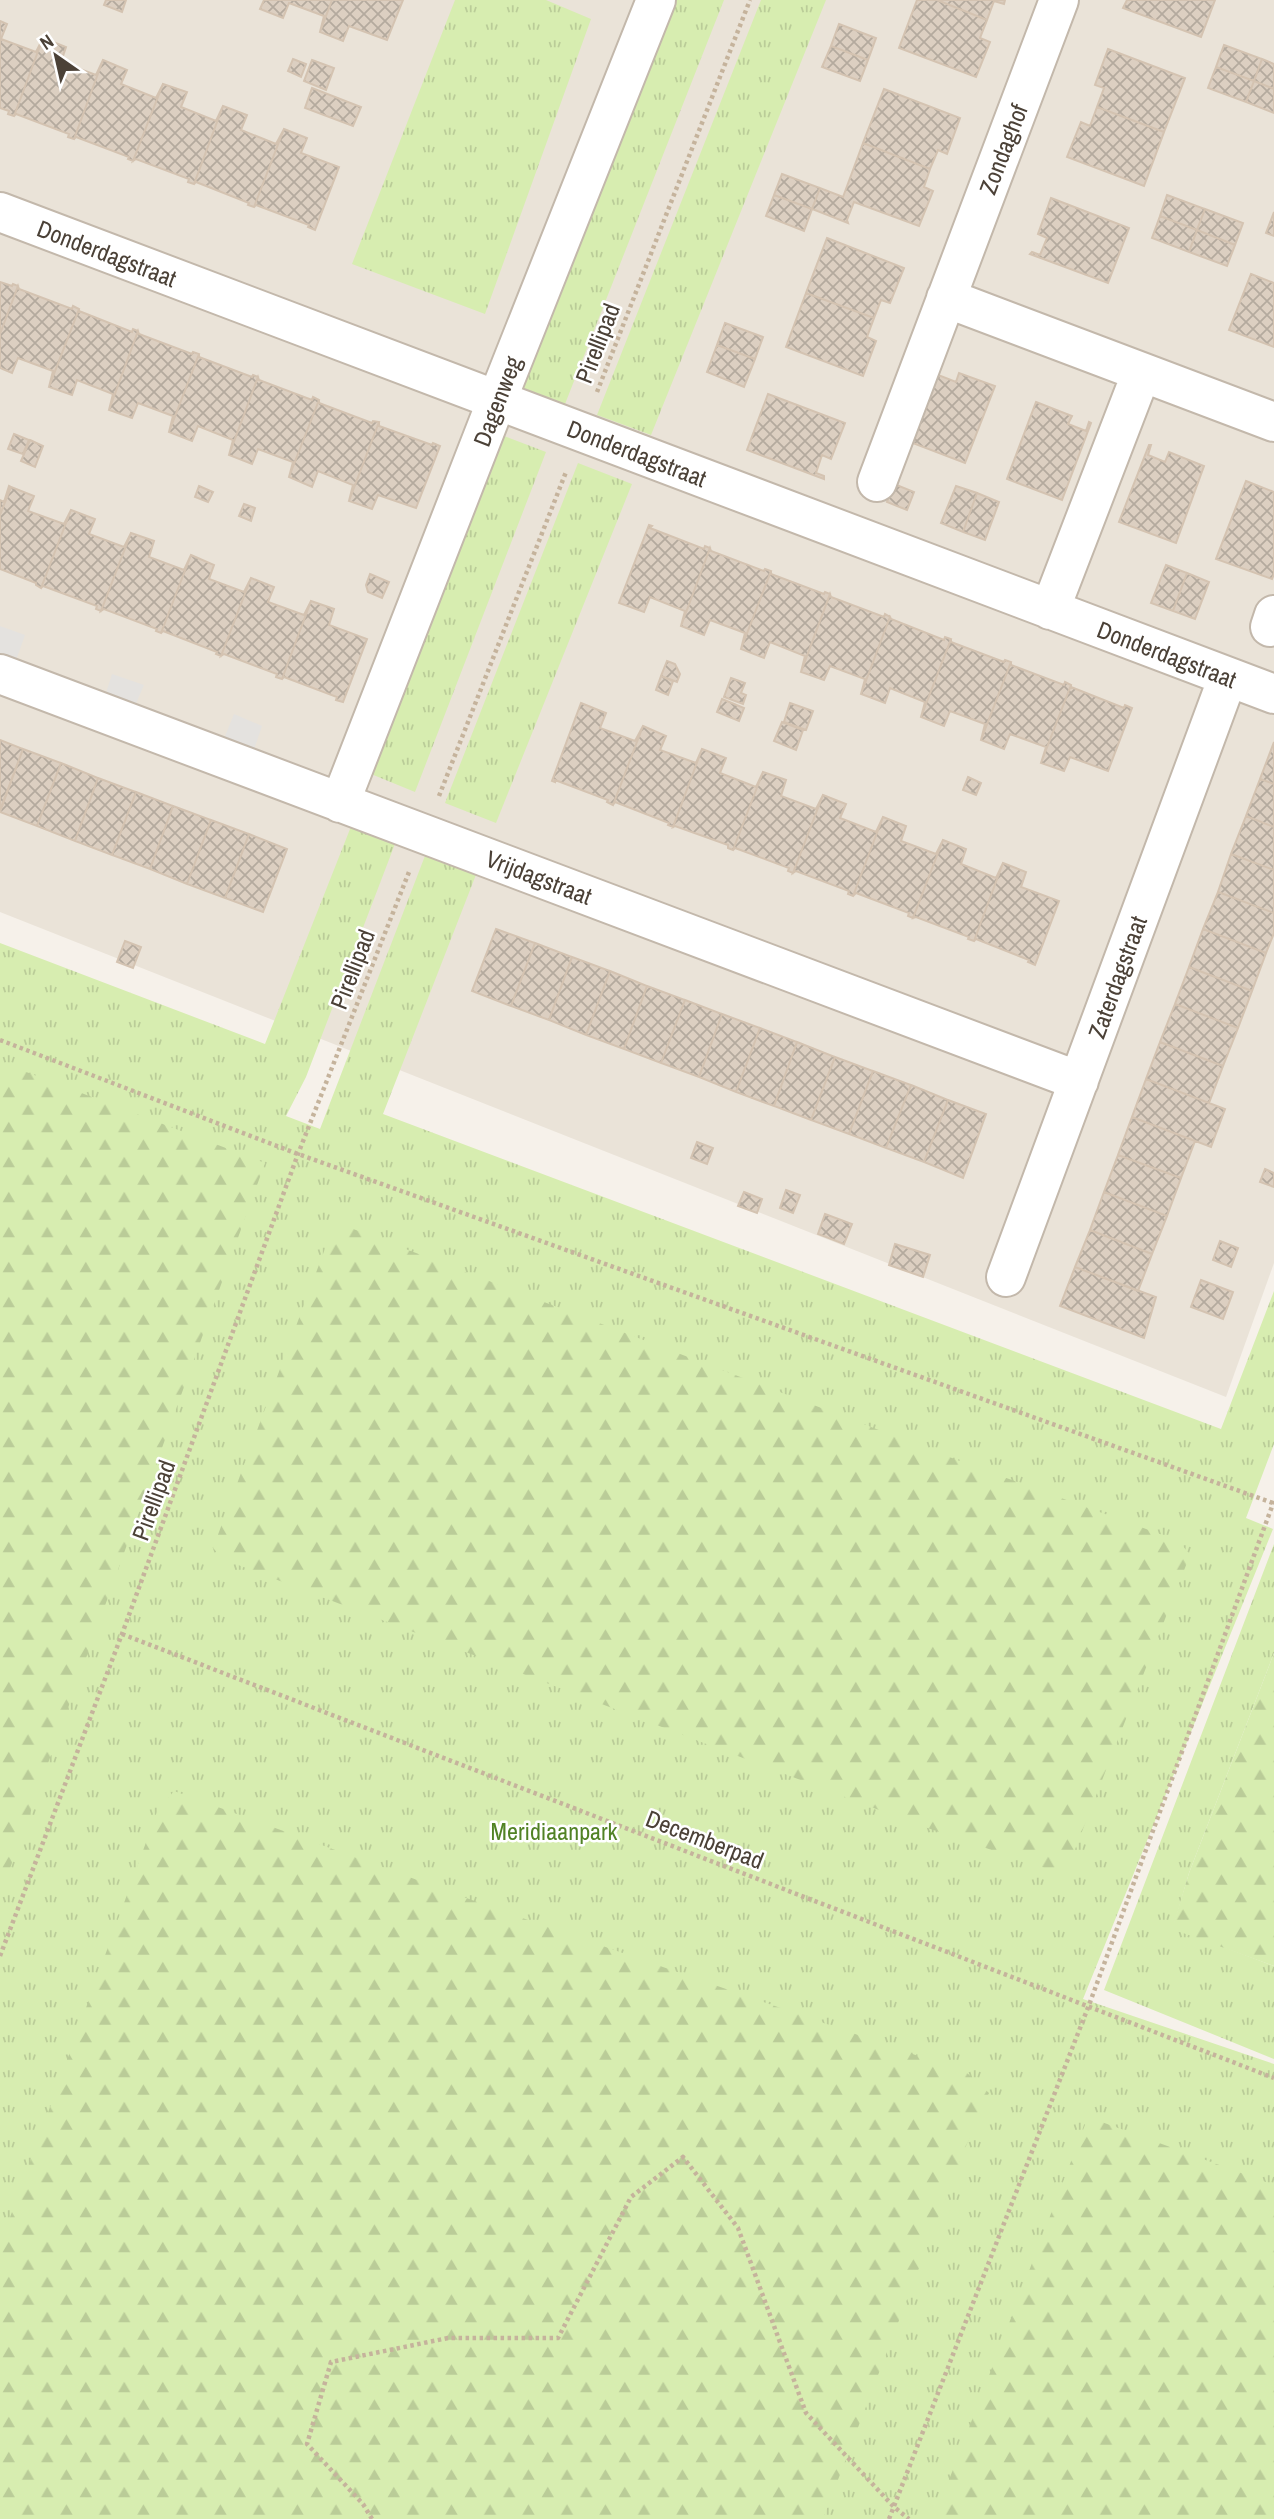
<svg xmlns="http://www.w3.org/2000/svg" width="1274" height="2519" viewBox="0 0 1274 2519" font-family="'Archivo Narrow',sans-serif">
	<defs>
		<pattern id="grass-tufts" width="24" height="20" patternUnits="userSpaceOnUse" patternTransform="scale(1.75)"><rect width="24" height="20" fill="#d7edb0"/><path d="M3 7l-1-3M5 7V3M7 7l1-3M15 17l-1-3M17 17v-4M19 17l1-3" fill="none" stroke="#bacc98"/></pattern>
		<pattern id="forest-firs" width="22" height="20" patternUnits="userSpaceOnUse" patternTransform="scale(1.75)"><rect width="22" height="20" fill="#d7edb0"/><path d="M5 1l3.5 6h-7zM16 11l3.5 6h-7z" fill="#bacc98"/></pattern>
		<pattern id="building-cross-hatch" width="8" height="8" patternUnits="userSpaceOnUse" patternTransform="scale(1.75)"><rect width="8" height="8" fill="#dccfc1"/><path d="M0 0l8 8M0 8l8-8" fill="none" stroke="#b4aa9e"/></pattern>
	</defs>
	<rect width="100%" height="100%" fill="#f6f1ea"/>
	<path fill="#eae3d8" d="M 0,0 L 1274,0 L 1274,1263 L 1226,1397 L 0,912 Z"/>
	<path fill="url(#grass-tufts)" d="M 455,0 L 546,0 L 591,19 L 485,314 L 352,264 Z
		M 674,0 L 724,0 L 565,404 L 523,388 Z
		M 761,0 L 826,0 L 651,435 L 597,415 Z
		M 504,436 L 546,452 L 415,792 L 371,774 Z
		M 578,463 L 632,484 L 496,823 L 445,803 Z
		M 354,819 L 398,836 L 306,1077 L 286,1116 L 320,1129 L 428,848 L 479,867 L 383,1114 L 1221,1429 L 1274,1291 L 1274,1444 L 1246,1518 L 1273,1529 L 1083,1999 L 1274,2064 L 1274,2519 L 0,2519 L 0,943 L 265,1044 Z
		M 1274,1544 L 1274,1653 L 1189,1873 L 1173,1928 L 1274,1966 L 1274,2059 L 1104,1990 Z"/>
	<path fill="url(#forest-firs)" d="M 0,1062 L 265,1163 L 0,1896 Z
		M 335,1222 L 965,1463 L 1179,1541 L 1190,1555 L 1065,1875 L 913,1823 L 225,1560 L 213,1548 Z
		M 1274,1653 L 1274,1966 L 1172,1929 L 1189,1873 Z
		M 174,1791 L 491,1907 L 967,2073 L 989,2093 L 963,2153 L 823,2519 L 0,2519 L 0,2245 L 157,1812 Z
		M 1088,2117 L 1274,2185 L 1274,2519 L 934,2519 Z"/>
	<path fill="#e4e2df" d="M 0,626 L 25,635 L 10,677 L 0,674 Z
		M 112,674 L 144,685 L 128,722 L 100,712 Z
		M 234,714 L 262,726 L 248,767 L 217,756 Z"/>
	<path fill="url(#building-cross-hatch)" stroke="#d4c3b1" stroke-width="2" d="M 106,0 L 126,0 L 122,12 L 104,5 Z
		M 264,0 L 332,0 L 320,32 L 324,16 L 289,3 L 283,18 L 260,9 Z
		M 332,0 L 403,0 L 387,40 L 349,26 L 343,41 L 320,32 Z
		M 917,0 L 937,0 L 987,20 L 980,38 L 990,42 L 976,77 L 899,48 Z
		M 937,0 L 1005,0 L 1004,4 L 994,1 L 987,20 Z
		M 1127,0 L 1215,0 L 1201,37 L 1123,8 Z
		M 0,21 L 7,24 L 1,39 L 36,52 L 43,38 L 14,116 L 8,114 L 9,111 L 0,108 Z
		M 839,24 L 876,38 L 868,60 L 831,46 Z
		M 43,38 L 66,47 L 61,62 L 96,75 L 103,60 L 74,139 L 68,137 L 69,134 L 16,114 L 14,116 Z
		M 1224,45 L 1262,59 L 1254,81 L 1216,67 Z
		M 831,46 L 868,60 L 860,81 L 822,67 Z
		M 1108,49 L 1185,78 L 1164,132 L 1097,107 L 1104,88 L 1095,85 Z
		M 293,59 L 306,64 L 301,77 L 288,71 Z
		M 1262,59 L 1274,64 L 1274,89 L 1254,81 Z
		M 103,60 L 127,70 L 121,84 L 156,98 L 163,84 L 133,161 L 128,159 L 129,157 L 76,137 L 74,139 Z
		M 312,60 L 334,68 L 326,90 L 304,81 Z
		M 1216,67 L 1254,81 L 1246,102 L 1208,88 Z
		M 1254,81 L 1274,89 L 1274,113 L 1246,102 Z
		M 163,84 L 187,92 L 181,107 L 216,121 L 223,106 L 194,184 L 188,182 L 189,179 L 136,159 L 133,161 Z
		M 312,88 L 361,107 L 353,126 L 305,108 Z
		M 884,89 L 960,118 L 947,154 L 938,150 L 930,169 L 863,143 Z
		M 223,106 L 247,115 L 241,130 L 276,144 L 284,129 L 254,207 L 248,205 L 249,203 L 196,182 L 194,184 Z
		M 1097,107 L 1164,132 L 1144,186 L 1067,157 L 1081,122 L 1090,126 Z
		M 284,129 L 307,138 L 301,153 L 339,167 L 315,230 L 308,227 L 309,225 L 256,205 L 254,207 Z
		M 863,143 L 930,169 L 924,187 L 933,191 L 919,226 L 854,202 L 847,220 L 848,223 L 812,209 L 820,188 L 843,197 Z
		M 782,174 L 820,188 L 812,209 L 774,195 Z
		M 774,195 L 812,209 L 804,231 L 766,216 Z
		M 1167,195 L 1205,209 L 1197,230 L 1160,216 Z
		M 1051,198 L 1129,228 L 1108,283 L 1030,254 L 1032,252 L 1040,255 L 1047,238 L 1038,234 Z
		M 1205,209 L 1243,223 L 1235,245 L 1197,230 Z
		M 1274,212 L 1274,236 L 1266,233 Z
		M 1160,216 L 1197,230 L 1189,252 L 1152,238 Z
		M 1197,230 L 1235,245 L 1227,266 L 1189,252 Z
		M 827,238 L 904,268 L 890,303 L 881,300 L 874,318 L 806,293 Z
		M 1251,274 L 1274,283 L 1274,347 L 1229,330 Z
		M 0,282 L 12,286 L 13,284 L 18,286 L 0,334 Z
		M 18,286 L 19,289 L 72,309 L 73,306 L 79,309 L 49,387 L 53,371 L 18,358 L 12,373 L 0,368 L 0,334 Z
		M 806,293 L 874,318 L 867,337 L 876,341 L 863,376 L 786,347 Z
		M 79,309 L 79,311 L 132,332 L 133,329 L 138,331 L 109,410 L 113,394 L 77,380 L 72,395 L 49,387 Z
		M 725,323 L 763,337 L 755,359 L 717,345 Z
		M 138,331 L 139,334 L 192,354 L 193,352 L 199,354 L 169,432 L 173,416 L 138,403 L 132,418 L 109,410 Z
		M 717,345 L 755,359 L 744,387 L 707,372 Z
		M 199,354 L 199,357 L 252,377 L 253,375 L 258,377 L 229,455 L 233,440 L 198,426 L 192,441 L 169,432 Z
		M 941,366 L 938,375 L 956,382 L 959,373 L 995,386 L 965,463 L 910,442 Z
		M 258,377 L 259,380 L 312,400 L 313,397 L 319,400 L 289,477 L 293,462 L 258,449 L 252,464 L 229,455 Z
		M 768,394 L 845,423 L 831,459 L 822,455 L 816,473 L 824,476 L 824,479 L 747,450 Z
		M 319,400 L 319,403 L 372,423 L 373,421 L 379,422 L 349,501 L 353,485 L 318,471 L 312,487 L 289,477 Z
		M 1036,402 L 1072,416 L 1068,424 L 1086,431 L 1089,422 L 1091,423 L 1062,500 L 1007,479 Z
		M 379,422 L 379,426 L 432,445 L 433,443 L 440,446 L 416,508 L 378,495 L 372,509 L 349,501 Z
		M 14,434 L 29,440 L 23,454 L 8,449 Z
		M 30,440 L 43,446 L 35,467 L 21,461 Z
		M 1149,445 L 1151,445 L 1148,455 L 1165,462 L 1169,452 L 1204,466 L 1176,543 L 1119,522 Z
		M 1246,481 L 1274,492 L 1274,574 L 1272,579 L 1216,559 Z
		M 894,484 L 914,492 L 907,510 L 887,502 Z
		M 9,486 L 11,487 L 0,515 L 0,500 L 4,502 Z
		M 199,486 L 213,492 L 208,502 L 195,497 Z
		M 956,486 L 977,493 L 963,532 L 941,523 Z
		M 11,487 L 34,496 L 28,511 L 64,524 L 71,510 L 41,588 L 36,585 L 36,583 L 0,569 L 0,515 Z
		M 977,493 L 999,502 L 985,540 L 963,532 Z
		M 244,504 L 255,508 L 251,521 L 239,516 Z
		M 71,510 L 95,519 L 89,534 L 124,547 L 131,533 L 101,611 L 96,609 L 97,606 L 43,586 L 41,588 Z
		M 649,525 L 652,526 L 650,528 L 704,549 L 705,546 L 710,548 L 681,626 L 685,611 L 650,597 L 644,612 L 619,603 Z
		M 131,533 L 154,541 L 149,557 L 184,570 L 191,555 L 161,633 L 156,631 L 157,629 L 104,609 L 101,611 Z
		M 710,548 L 711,551 L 764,571 L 765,569 L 771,571 L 741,649 L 745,633 L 710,620 L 704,635 L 681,626 Z
		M 191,555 L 214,565 L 209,579 L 244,592 L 251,578 L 221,656 L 216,654 L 217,652 L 163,631 L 161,633 Z
		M 1166,565 L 1187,573 L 1173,611 L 1151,603 Z
		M 771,571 L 771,574 L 824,594 L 825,592 L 830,594 L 801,672 L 805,656 L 770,642 L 764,658 L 741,649 Z
		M 1187,573 L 1209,582 L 1195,619 L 1173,611 Z
		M 370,574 L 389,582 L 382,598 L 368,592 L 366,585 Z
		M 251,578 L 274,587 L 268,602 L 304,615 L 311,601 L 282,679 L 276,677 L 277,674 L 224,654 L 221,656 Z
		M 830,594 L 831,597 L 884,617 L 885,614 L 890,617 L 861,694 L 865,679 L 830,666 L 824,680 L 801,672 Z
		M 311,601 L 334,609 L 329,625 L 367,639 L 343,702 L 336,700 L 337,697 L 284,677 L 282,679 Z
		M 890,617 L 891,619 L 944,640 L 945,637 L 951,639 L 921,717 L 925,702 L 890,688 L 885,703 L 861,694 Z
		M 951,639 L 951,642 L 1004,662 L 1005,660 L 1011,662 L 981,740 L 985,724 L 950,711 L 944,726 L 921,717 Z
		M 667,661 L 675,664 L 680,674 L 677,682 L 661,676 Z
		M 1011,662 L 1011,665 L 1064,685 L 1065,682 L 1071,685 L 1041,763 L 1046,747 L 1010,734 L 1004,749 L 981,740 Z
		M 661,676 L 673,681 L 668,695 L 656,690 Z
		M 731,678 L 745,683 L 741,693 L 746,695 L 743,704 L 724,697 Z
		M 1071,685 L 1071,687 L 1124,708 L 1125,705 L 1132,708 L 1108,771 L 1070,757 L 1064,771 L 1041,763 Z
		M 722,699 L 744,708 L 739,721 L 717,712 Z
		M 581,703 L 606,713 L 600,728 L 635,741 L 643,726 L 613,805 L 607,802 L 608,800 L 555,780 L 555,782 L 552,781 Z
		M 790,703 L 813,711 L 806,730 L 784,722 Z
		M 782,722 L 803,730 L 796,750 L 774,741 Z
		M 643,726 L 666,736 L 660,750 L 696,763 L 702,749 L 673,827 L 668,825 L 669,823 L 615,802 L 613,805 Z
		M 0,740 L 23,749 L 0,810 Z
		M 1274,742 L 1274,784 L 1260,779 Z
		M 23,749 L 61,763 L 37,826 L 0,812 Z
		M 702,749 L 726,758 L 720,773 L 756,787 L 763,772 L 733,850 L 728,848 L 728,845 L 675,826 L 673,827 Z
		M 61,763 L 98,778 L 75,841 L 37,826 Z
		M 763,772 L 786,780 L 781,796 L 816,809 L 823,795 L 793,873 L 788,871 L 789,868 L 735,848 L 733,850 Z
		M 968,777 L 981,783 L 976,795 L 963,790 Z
		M 98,778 L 136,792 L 112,855 L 75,841 Z
		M 1260,779 L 1274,784 L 1274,827 L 1246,816 Z
		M 136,792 L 173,806 L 150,869 L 112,855 Z
		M 823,795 L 846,804 L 840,818 L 876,832 L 883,817 L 853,896 L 848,894 L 849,891 L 796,871 L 793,873 Z
		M 173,806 L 211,820 L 187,884 L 150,869 Z
		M 1246,816 L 1274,827 L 1274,870 L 1231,854 Z
		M 883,817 L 906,826 L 901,841 L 936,854 L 943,840 L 913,918 L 908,916 L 909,913 L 856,893 L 853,896 Z
		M 211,820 L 249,834 L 225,898 L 187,884 Z
		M 249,834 L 287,849 L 263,912 L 225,898 Z
		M 943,840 L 966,849 L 961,864 L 996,878 L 1003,863 L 974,941 L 968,939 L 969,937 L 916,917 L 913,918 Z
		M 1231,854 L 1274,870 L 1274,913 L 1218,892 Z
		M 1003,863 L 1026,872 L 1021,887 L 1059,901 L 1035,965 L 1028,962 L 1029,960 L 976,939 L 974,941 Z
		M 1218,892 L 1274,913 L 1274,933 L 1266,953 L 1203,929 Z
		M 496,929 L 535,943 L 511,1006 L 472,991 Z
		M 1203,929 L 1266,953 L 1252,991 L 1189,967 Z
		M 125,941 L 141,947 L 133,968 L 117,962 Z
		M 535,943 L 572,957 L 549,1020 L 511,1006 Z
		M 572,957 L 610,971 L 586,1035 L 549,1020 Z
		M 1189,967 L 1252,991 L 1238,1028 L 1175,1004 Z
		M 610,971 L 647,986 L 624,1049 L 586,1035 Z
		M 647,986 L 685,1000 L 661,1063 L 624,1049 Z
		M 685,1000 L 722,1014 L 699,1077 L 661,1063 Z
		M 1175,1004 L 1238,1028 L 1223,1066 L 1160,1042 Z
		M 722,1014 L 760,1028 L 736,1092 L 699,1077 Z
		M 760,1028 L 797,1042 L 774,1106 L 736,1092 Z
		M 797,1042 L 835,1057 L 811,1120 L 774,1106 Z
		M 1160,1042 L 1223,1066 L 1209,1103 L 1146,1079 Z
		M 835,1057 L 873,1071 L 849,1134 L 811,1120 Z
		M 873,1071 L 911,1085 L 886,1148 L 849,1134 Z
		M 1146,1079 L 1225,1109 L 1211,1147 L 1132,1117 Z
		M 911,1085 L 948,1100 L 924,1162 L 886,1148 Z
		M 948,1100 L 986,1114 L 963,1178 L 924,1162 Z
		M 1132,1117 L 1195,1141 L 1181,1178 L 1118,1155 Z
		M 697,1142 L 713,1148 L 707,1164 L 691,1158 Z
		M 1118,1155 L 1181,1178 L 1167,1216 L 1104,1192 Z
		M 1265,1169 L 1274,1173 L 1274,1187 L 1260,1182 Z
		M 786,1190 L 800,1195 L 793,1213 L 780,1208 Z
		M 744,1192 L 762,1199 L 757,1213 L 738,1206 Z
		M 1104,1192 L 1167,1216 L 1152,1254 L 1090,1230 Z
		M 825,1214 L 852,1224 L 844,1244 L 818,1234 Z
		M 1090,1230 L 1152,1254 L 1138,1291 L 1075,1267 Z
		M 1220,1241 L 1238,1248 L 1231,1267 L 1213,1260 Z
		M 895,1244 L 930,1255 L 923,1277 L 889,1265 Z
		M 1075,1267 L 1156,1297 L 1144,1338 L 1060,1306 Z
		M 1201,1280 L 1233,1292 L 1223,1319 L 1191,1307 Z"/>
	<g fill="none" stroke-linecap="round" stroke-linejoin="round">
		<defs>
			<path id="minor" d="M 0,212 L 1274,694
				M 946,298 L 1274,422
				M 877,482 L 1059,0
				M 1050,610 L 1141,374
				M 1270,627 L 1274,615
				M 0,674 L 1079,1081
				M 340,803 L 497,400 L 656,0
				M 1006,1277 L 1228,677"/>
		</defs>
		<use href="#minor" stroke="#c3b8ab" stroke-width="42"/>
		<path stroke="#c5b39c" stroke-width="4.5" stroke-dasharray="3.5 3.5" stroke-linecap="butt" d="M 597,392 L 750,0
			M 439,796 L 566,472
			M 0,1040 L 298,1154 L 1273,1503
			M 122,1634 L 1274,2078
			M 0,1956 L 122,1634 L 298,1154 L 409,872
			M 372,2519 L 363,2504 L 307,2444 L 331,2362 L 448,2338 L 558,2338 L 631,2197 L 683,2157 L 738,2228 L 806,2413 L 894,2507 L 909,2519
			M 889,2519 L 1089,2005 L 1274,1501"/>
		<use href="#minor" stroke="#fff" stroke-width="38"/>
	</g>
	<g text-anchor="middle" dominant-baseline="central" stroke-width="5" stroke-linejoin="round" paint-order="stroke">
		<g font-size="24" fill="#4b4137" stroke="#fff">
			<text transform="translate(1003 149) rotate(-69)">Zondaghof</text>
			<text transform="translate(107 253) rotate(21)">Donderdagstraat</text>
			<text transform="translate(597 343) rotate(-69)">Pirellipad</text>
			<text transform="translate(497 401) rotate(-69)">Dagenweg</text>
			<text transform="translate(637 453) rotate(21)">Donderdagstraat</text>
			<text transform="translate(1167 654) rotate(21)">Donderdagstraat</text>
			<text transform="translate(539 877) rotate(21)">Vrijdagstraat</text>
			<text transform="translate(352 969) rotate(-69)">Pirellipad</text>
			<text transform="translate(1117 977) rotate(-70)">Zaterdagstraat</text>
			<text transform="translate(153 1500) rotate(-70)">Pirellipad</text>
			<text transform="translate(705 1839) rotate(21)">Decemberpad</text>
		</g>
		<g font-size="24" fill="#518225" stroke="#fff">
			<text x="554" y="1831">Meridiaanpark</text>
		</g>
	</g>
	<g transform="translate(56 56) rotate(326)" stroke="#ffffff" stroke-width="5" paint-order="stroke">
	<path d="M0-5L12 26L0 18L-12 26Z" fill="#4b4137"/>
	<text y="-10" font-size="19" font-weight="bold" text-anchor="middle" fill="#4b4137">N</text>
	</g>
</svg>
